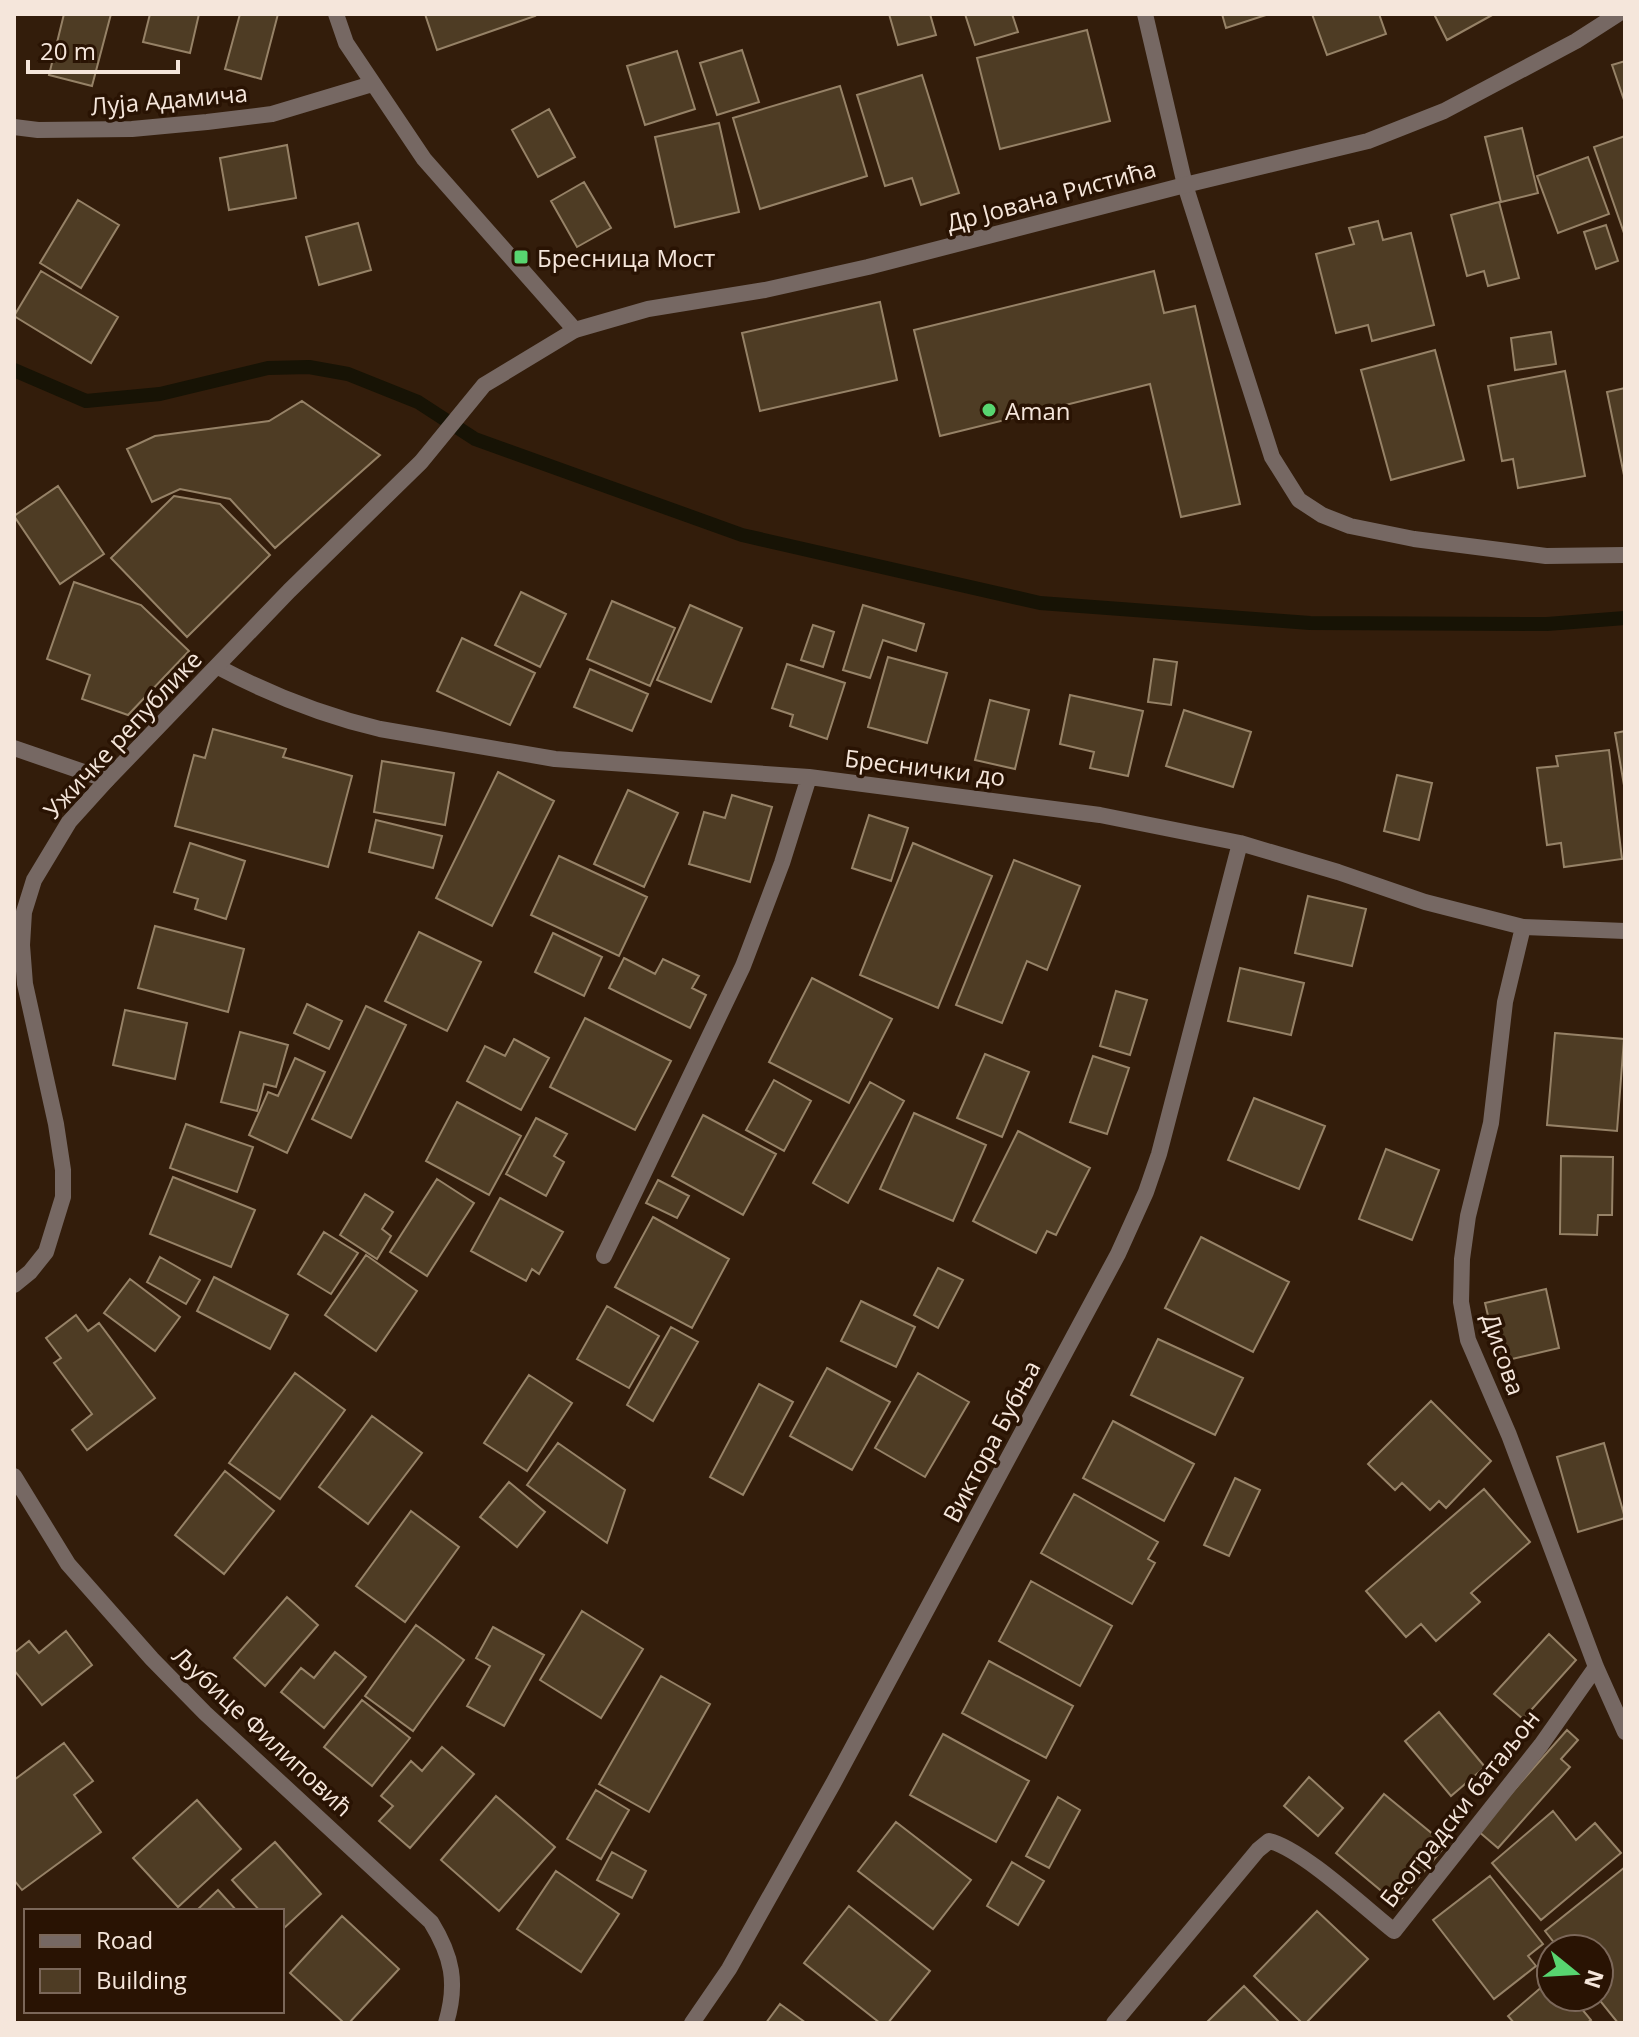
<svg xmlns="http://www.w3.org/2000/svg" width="1639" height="2037" viewBox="0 0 1639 2037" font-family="'Open Sans',sans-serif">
	<rect width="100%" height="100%" fill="#331d0b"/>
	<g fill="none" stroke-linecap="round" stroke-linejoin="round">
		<path stroke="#171305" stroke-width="14" d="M 14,370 L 86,401 L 160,394 L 268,368 L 309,367 L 348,374 L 418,402 L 475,439 L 742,535 L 1040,603 L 1310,623 L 1547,624 L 1625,618"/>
	</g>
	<path fill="#4e3c24" stroke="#968267" stroke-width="2" d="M 64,14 L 111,14 L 92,86 L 49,75 Z
		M 150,14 L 199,14 L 190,53 L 143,42 Z
		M 240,14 L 278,14 L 261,79 L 225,69 Z
		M 425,14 L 534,14 L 535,16 L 437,50 Z
		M 889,14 L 930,14 L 936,35 L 898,45 Z
		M 965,14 L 1012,14 L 1018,32 L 975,45 Z
		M 1222,14 L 1269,14 L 1226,28 Z
		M 1312,14 L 1379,14 L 1386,34 L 1327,55 Z
		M 1434,14 L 1494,14 L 1447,40 Z
		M 1087,30 L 1110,121 L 1000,149 L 977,58 Z
		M 742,50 L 759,102 L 717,115 L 700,63 Z
		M 677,51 L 695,109 L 645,125 L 627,66 Z
		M 1625,61 L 1625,103 L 1612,65 Z
		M 922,75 L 959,193 L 921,205 L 912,178 L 885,186 L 857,95 Z
		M 840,86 L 867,176 L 760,209 L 733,118 Z
		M 549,109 L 575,157 L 538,177 L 512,130 Z
		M 719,123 L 739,212 L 675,227 L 655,137 Z
		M 1522,128 L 1538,193 L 1501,202 L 1485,137 Z
		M 1625,136 L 1625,236 L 1594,147 Z
		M 287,145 L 296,198 L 229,210 L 220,158 Z
		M 1588,157 L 1609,214 L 1558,233 L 1537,176 Z
		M 584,182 L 611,228 L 577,247 L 551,201 Z
		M 78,200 L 119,225 L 81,288 L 40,263 Z
		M 1499,202 L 1519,278 L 1488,286 L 1484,271 L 1467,276 L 1451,215 Z
		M 1378,221 L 1383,240 L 1411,233 L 1434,325 L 1372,341 L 1368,325 L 1336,333 L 1316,254 L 1354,244 L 1349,228 Z
		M 358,223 L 371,270 L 319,285 L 306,237 Z
		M 1606,225 L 1618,261 L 1596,269 L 1584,232 Z
		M 41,271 L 118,317 L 91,363 L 14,316 Z
		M 1154,271 L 1164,313 L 1195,306 L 1240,504 L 1181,517 L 1150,384 L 940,436 L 914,330 Z
		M 880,302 L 897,380 L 760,411 L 742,333 Z
		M 1551,332 L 1556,364 L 1515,370 L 1511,338 Z
		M 1435,350 L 1464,460 L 1391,480 L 1361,370 Z
		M 1565,371 L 1585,476 L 1518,488 L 1513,459 L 1502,461 L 1488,386 Z
		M 1625,388 L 1625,480 L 1607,392 Z
		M 302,401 L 380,455 L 275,548 L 230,499 L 180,489 L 152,502 L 127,449 L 155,436 L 269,421 Z
		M 58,486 L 104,554 L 60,584 L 14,516 Z
		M 174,496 L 220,504 L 270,555 L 187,637 L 111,558 Z
		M 74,582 L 141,605 L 189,651 L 128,715 L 82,699 L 90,675 L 47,659 Z
		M 521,592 L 566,614 L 540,667 L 495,645 Z
		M 612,601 L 675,628 L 650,686 L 587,659 Z
		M 690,605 L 742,628 L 711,702 L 657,680 Z
		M 863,605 L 924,624 L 916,651 L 883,640 L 870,678 L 843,670 Z
		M 813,625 L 834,632 L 823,667 L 801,660 Z
		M 462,638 L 535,673 L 510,725 L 437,691 Z
		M 888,657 L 947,673 L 927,743 L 868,727 Z
		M 1154,659 L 1177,662 L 1171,705 L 1148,702 Z
		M 787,664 L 845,683 L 827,739 L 790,726 L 793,715 L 772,708 Z
		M 590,669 L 648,694 L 632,731 L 574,707 Z
		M 1070,695 L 1143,711 L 1128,776 L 1090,768 L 1094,752 L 1060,744 Z
		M 990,700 L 1029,710 L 1015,769 L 975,760 Z
		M 1184,710 L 1251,732 L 1233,787 L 1166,766 Z
		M 213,729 L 286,749 L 283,757 L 352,776 L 328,867 L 175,826 L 194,755 L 205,758 Z
		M 1625,731 L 1625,791 L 1615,733 Z
		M 1609,750 L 1622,859 L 1564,867 L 1561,843 L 1547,845 L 1537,768 L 1558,766 L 1556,756 Z
		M 382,761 L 454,773 L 445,825 L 374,812 Z
		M 498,772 L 554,801 L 492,926 L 436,898 Z
		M 1397,775 L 1432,783 L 1419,840 L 1384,831 Z
		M 628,790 L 678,813 L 644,887 L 594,864 Z
		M 732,795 L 772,807 L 750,882 L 689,864 L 704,812 L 725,818 Z
		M 869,815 L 908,828 L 891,881 L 852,868 Z
		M 376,820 L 442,836 L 433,868 L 369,852 Z
		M 190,843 L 245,861 L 226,919 L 195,909 L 198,899 L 174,892 Z
		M 913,843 L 992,876 L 938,1008 L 860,975 Z
		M 559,856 L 647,897 L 619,956 L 531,915 Z
		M 1014,860 L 1080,886 L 1047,970 L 1027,961 L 1002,1023 L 956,1005 Z
		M 1308,896 L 1366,909 L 1352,966 L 1295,953 Z
		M 155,926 L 244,949 L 228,1012 L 138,988 Z
		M 419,932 L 481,962 L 447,1031 L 385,1001 Z
		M 553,933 L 602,957 L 584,996 L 535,972 Z
		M 624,958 L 655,974 L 663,959 L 699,976 L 692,988 L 706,995 L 690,1028 L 609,988 Z
		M 1240,968 L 1304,983 L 1291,1035 L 1228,1021 Z
		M 812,978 L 892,1019 L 849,1103 L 769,1062 Z
		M 1116,991 L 1147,1000 L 1130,1055 L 1100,1046 Z
		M 307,1004 L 342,1021 L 329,1049 L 294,1033 Z
		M 366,1006 L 406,1025 L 351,1138 L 312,1119 Z
		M 125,1010 L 187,1023 L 175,1079 L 113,1065 Z
		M 585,1018 L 671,1061 L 635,1130 L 550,1087 Z
		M 240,1032 L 288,1045 L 276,1087 L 264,1084 L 257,1111 L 221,1102 Z
		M 1555,1033 L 1624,1039 L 1617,1131 L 1547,1125 Z
		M 514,1039 L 549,1058 L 521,1110 L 467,1081 L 485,1046 L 505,1056 Z
		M 985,1054 L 1029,1072 L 1002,1137 L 957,1118 Z
		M 1093,1056 L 1129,1068 L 1107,1134 L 1070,1122 Z
		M 295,1058 L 325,1072 L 287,1153 L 249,1135 L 268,1092 L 278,1096 Z
		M 774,1080 L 811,1101 L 784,1151 L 746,1130 Z
		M 870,1082 L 904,1101 L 848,1203 L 813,1183 Z
		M 1254,1098 L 1325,1126 L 1299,1189 L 1228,1160 Z
		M 457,1102 L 521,1136 L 489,1195 L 426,1161 Z
		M 914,1113 L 986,1145 L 953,1221 L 880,1189 Z
		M 703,1115 L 776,1154 L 743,1215 L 672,1176 Z
		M 536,1118 L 567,1134 L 554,1156 L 564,1162 L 546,1196 L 506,1174 Z
		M 186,1124 L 253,1147 L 237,1192 L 170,1168 Z
		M 1018,1131 L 1090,1168 L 1056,1235 L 1047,1231 L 1036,1253 L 973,1221 Z
		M 1386,1149 L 1439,1170 L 1412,1240 L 1359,1219 Z
		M 1561,1156 L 1613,1157 L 1612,1215 L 1598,1215 L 1597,1235 L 1560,1234 Z
		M 173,1177 L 255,1210 L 231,1267 L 150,1234 Z
		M 437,1179 L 474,1203 L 427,1276 L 390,1252 Z
		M 658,1180 L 689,1196 L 677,1218 L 646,1203 Z
		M 365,1194 L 393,1212 L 382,1229 L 391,1236 L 377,1259 L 340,1235 Z
		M 500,1198 L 563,1232 L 539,1274 L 532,1269 L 526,1281 L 471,1251 Z
		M 653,1217 L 729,1259 L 692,1328 L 615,1287 Z
		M 324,1232 L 358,1253 L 331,1294 L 298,1274 Z
		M 1201,1237 L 1289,1282 L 1253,1352 L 1165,1308 Z
		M 366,1255 L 417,1291 L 376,1351 L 325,1315 Z
		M 160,1257 L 200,1280 L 186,1304 L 147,1282 Z
		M 938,1268 L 963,1280 L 938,1328 L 914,1315 Z
		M 214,1277 L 288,1315 L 270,1349 L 197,1311 Z
		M 130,1279 L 180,1317 L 155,1351 L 104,1313 Z
		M 1546,1289 L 1559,1348 L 1499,1362 L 1485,1303 Z
		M 861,1301 L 915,1327 L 896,1367 L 841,1341 Z
		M 607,1306 L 659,1336 L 629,1388 L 577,1359 Z
		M 76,1315 L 88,1331 L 99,1323 L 155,1398 L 87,1450 L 72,1430 L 92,1414 L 54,1363 L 61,1358 L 46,1338 Z
		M 671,1327 L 698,1342 L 653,1421 L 627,1405 Z
		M 1158,1339 L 1243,1378 L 1215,1435 L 1131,1395 Z
		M 827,1368 L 890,1402 L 852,1470 L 790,1436 Z
		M 295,1373 L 345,1410 L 280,1499 L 229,1463 Z
		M 918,1373 L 969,1402 L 925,1477 L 875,1448 Z
		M 529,1375 L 572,1403 L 527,1471 L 484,1443 Z
		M 759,1384 L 793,1402 L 743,1495 L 710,1477 Z
		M 1431,1401 L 1491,1461 L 1446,1508 L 1439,1501 L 1430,1510 L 1402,1483 L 1395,1490 L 1368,1464 Z
		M 372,1416 L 422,1453 L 368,1524 L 319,1487 Z
		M 1113,1421 L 1194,1464 L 1164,1521 L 1083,1478 Z
		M 558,1443 L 625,1490 L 607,1543 L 527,1485 Z
		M 1604,1443 L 1625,1518 L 1578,1532 L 1557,1457 Z
		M 225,1471 L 274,1511 L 224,1574 L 175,1535 Z
		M 1235,1478 L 1260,1490 L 1229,1556 L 1204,1545 Z
		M 509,1482 L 545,1512 L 517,1547 L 480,1517 Z
		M 1484,1489 L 1530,1542 L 1471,1593 L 1480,1602 L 1436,1641 L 1421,1624 L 1406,1637 L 1366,1591 Z
		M 1074,1494 L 1158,1542 L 1148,1559 L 1155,1563 L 1132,1604 L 1041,1553 Z
		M 411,1511 L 459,1547 L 405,1622 L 356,1586 Z
		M 1031,1581 L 1112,1626 L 1080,1686 L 999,1641 Z
		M 287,1597 L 318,1625 L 265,1686 L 234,1658 Z
		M 582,1611 L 643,1649 L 601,1718 L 540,1680 Z
		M 416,1625 L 464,1660 L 413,1731 L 365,1696 Z
		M 493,1627 L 544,1655 L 504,1726 L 467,1706 L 490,1666 L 476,1658 Z
		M 66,1631 L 92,1665 L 42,1705 L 14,1670 L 14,1653 L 29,1641 L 39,1653 Z
		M 1549,1634 L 1576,1660 L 1523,1719 L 1494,1694 Z
		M 335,1652 L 366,1677 L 324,1728 L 281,1692 L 301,1668 L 314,1678 Z
		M 989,1661 L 1073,1706 L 1046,1758 L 962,1713 Z
		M 661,1676 L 710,1704 L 649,1812 L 599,1784 Z
		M 362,1700 L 410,1738 L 372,1786 L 324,1747 Z
		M 1439,1712 L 1485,1767 L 1451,1796 L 1405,1741 Z
		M 1567,1730 L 1578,1740 L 1561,1759 L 1570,1767 L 1498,1848 L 1478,1831 Z
		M 943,1734 L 1029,1781 L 996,1842 L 910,1795 Z
		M 64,1743 L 93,1781 L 74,1795 L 101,1832 L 22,1890 L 14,1880 L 14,1780 Z
		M 442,1747 L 474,1774 L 410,1848 L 379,1821 L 393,1806 L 381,1796 L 411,1761 L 422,1771 Z
		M 1309,1777 L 1343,1808 L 1318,1836 L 1284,1806 Z
		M 596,1790 L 629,1810 L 601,1859 L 567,1839 Z
		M 1384,1794 L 1446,1845 L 1397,1904 L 1336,1853 Z
		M 496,1796 L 555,1847 L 499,1911 L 441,1860 Z
		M 1058,1797 L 1080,1810 L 1049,1868 L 1026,1856 Z
		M 197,1800 L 241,1849 L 178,1907 L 133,1858 Z
		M 1553,1811 L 1576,1840 L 1595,1823 L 1621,1853 L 1541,1920 L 1492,1863 Z
		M 896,1822 L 971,1880 L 933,1929 L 858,1871 Z
		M 275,1842 L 321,1894 L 282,1930 L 282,1911 L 260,1911 L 232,1880 Z
		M 612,1852 L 646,1871 L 632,1898 L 597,1880 Z
		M 1012,1862 L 1044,1881 L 1018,1925 L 987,1906 Z
		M 1625,1867 L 1625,2023 L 1618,2023 L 1597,1997 L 1599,1949 L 1559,1949 L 1545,1931 Z
		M 556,1871 L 619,1914 L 581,1972 L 517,1929 Z
		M 1490,1876 L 1543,1944 L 1528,1956 L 1536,1966 L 1494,1999 L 1433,1920 Z
		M 218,1890 L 237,1911 L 196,1911 Z
		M 849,1906 L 930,1971 L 888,2023 L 880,2023 L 804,1963 Z
		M 1317,1911 L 1368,1959 L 1306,2023 L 1302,2023 L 1254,1976 Z
		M 342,1916 L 399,1969 L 349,2023 L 344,2023 L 290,1973 Z
		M 1551,1979 L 1551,1997 L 1572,1997 L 1591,2020 L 1587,2023 L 1514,2023 L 1508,2016 Z
		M 1244,1986 L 1280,2023 L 1206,2023 Z
		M 780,2004 L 806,2023 L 766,2023 Z"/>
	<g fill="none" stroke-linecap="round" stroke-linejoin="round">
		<path stroke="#766863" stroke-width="16" d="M 336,14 L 346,43 L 424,159 L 575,330
			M 1145,14 L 1185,185 L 1272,457 L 1299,500 L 1322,515 L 1350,526 L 1414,539 L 1546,556 L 1625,555
			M 14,127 L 38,130 L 132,129 L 207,122 L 272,114 L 372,84
			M 218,667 C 271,695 321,715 380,729 L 555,759 L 809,777 L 1100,815 L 1240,843 L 1338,872 L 1425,902 L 1523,927 L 1625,931
			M 14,748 L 107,780
			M 1523,927 L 1505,1002 L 1491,1123 L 1468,1216 L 1462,1259 L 1461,1302 L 1468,1340 L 1509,1435 L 1596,1667 L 1625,1732
			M 604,1256 L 743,966 L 782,863 L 809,777
			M 14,1476 L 68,1564 L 152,1659 L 205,1713 L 431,1922 C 452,1956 458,1983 446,2023
			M 692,2023 L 729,1969 L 834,1782 L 1118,1254 L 1146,1192 L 1159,1154 L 1240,843
			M 1114,2023 L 1258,1850 L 1269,1841 C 1301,1848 1365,1908 1394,1931 L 1541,1745 L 1596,1667"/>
		<path stroke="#766863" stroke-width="16" d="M 14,1285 L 30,1272 L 46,1252 L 63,1197 L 63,1170 L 56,1124 L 25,984 L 22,945 L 24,912 L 34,880 L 69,822 L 107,780 L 289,591 L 421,462 L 484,385 L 575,330 L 648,309 L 765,290 L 868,267 L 1185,185 L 1368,141 L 1444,111 L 1576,41 L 1618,14"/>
	</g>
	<g fill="#58d570" stroke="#291303" stroke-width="3">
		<rect x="513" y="249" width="16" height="16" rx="4"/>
		<circle cx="989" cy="410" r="8"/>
	</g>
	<g text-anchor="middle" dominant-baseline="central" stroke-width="7" stroke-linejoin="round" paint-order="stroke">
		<g font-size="24" fill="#f5e6db" stroke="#291303">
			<text transform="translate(169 99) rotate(-5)">Луја Адамича</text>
			<text transform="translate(1051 195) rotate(-15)">Др Јована Ристића</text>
			<text transform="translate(122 734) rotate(-47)">Ужичке републике</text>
			<text transform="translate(925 767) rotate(7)">Бреснички до</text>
			<text transform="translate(1504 1354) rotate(71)">Дисова</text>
			<text transform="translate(991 1441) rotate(-62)">Виктора Бубња</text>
			<text transform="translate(263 1731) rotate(43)">Љубице Филиповић</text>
			<text transform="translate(1459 1808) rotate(-52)">Београдски батаљон</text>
		</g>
		<g font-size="24" fill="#f5e6db" stroke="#291303" text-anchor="start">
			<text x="537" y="257">Бресница Мост</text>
			<text x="1005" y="410">Aman</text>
		</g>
	</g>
	<rect width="1639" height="2037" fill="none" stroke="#f5e6db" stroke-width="32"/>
	<rect x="24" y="1909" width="260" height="104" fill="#291303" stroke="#7b6759" stroke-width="2"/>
	<rect x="40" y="1935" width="40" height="12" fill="#766863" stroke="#7b6759" stroke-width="2"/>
	<text x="96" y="1949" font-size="24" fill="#f5e6db">Road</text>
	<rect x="40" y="1969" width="40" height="24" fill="#4e3c24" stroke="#7b6759" stroke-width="2"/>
	<text x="96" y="1989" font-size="24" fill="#f5e6db">Building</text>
	<g transform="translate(1575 1973) rotate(108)"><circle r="38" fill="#291303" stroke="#7b6759" stroke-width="2"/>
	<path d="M0-6L14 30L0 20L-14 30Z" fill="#58d570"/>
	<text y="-12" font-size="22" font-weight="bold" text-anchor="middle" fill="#f5e6db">N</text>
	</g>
	<path d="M28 60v12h150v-12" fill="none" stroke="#f5e6db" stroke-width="4"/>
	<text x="40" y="60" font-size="24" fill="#f5e6db" stroke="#291303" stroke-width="6" paint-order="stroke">20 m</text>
</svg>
